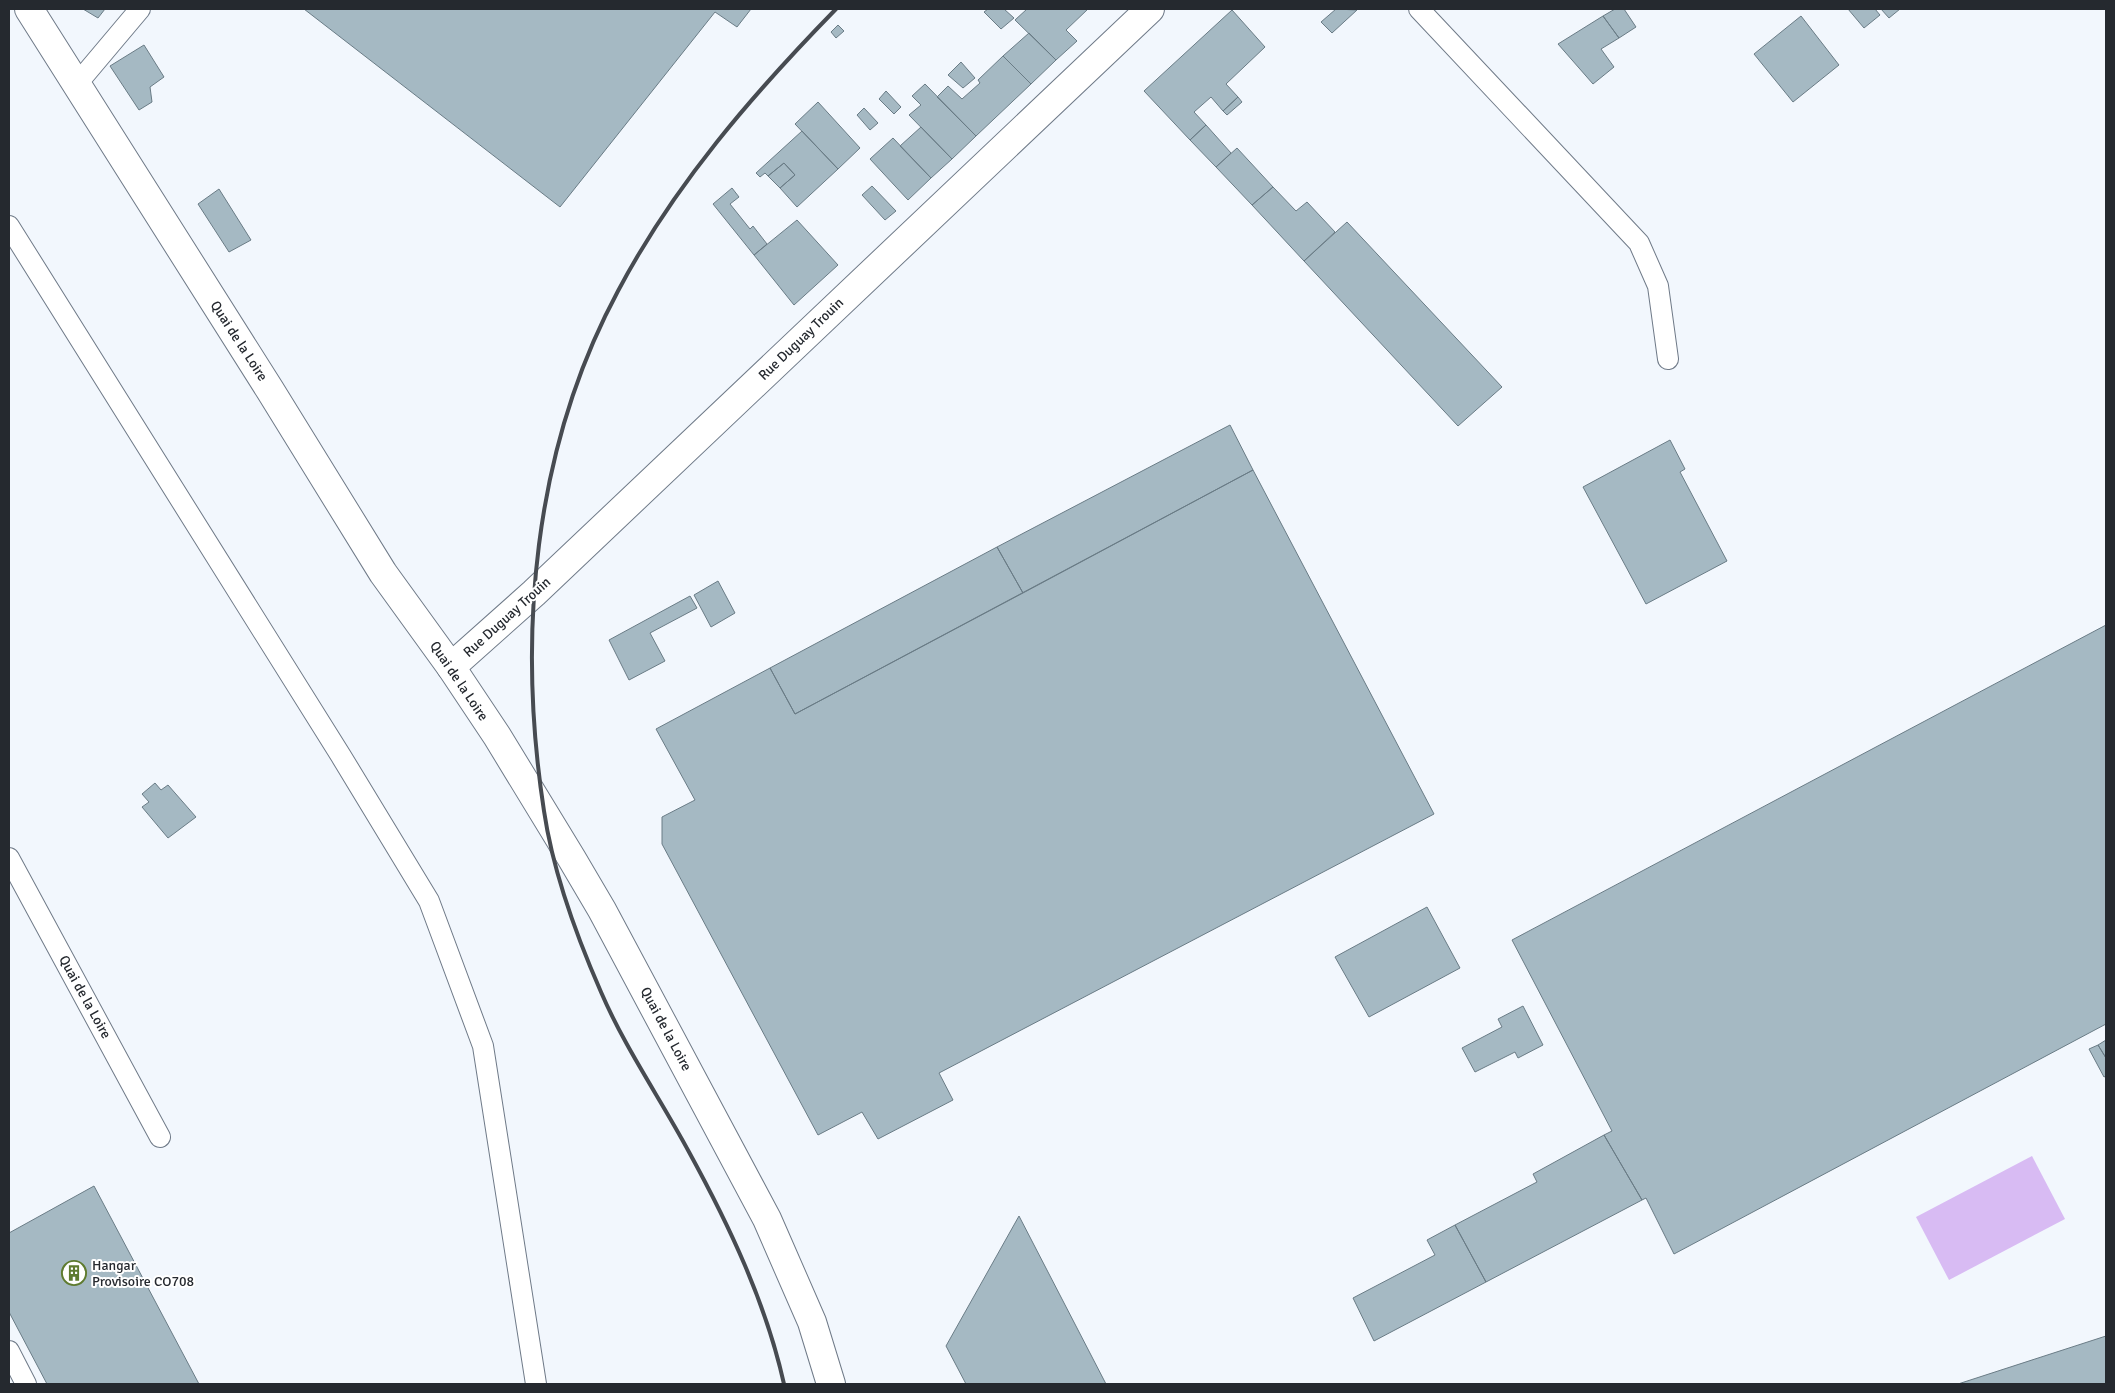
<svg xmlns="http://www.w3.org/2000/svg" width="2115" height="1393" viewBox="0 0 2115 1393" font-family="Signika,sans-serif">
	<rect width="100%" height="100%" fill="#f2f7fd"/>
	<path fill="#d8bbf3" d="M 2032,1156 L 2065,1219 L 1949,1280 L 1916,1217 Z"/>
	<path fill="#a5b9c3" stroke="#6a7c86" d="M 83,9 L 105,9 L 98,18 Z
		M 304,9 L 751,9 L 737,27 L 715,12 L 560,207 Z
		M 988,9 L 1004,9 L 1014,18 L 1001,29 L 984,12 Z
		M 1027,9 L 1088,9 L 1066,30 L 1077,41 L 1056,60 L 1015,20 Z
		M 1336,9 L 1357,10 L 1332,33 L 1321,22 Z
		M 1615,9 L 1624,9 L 1636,27 L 1619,38 L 1603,16 Z
		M 1848,9 L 1875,9 L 1880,15 L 1864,28 Z
		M 1881,9 L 1900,9 L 1889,18 Z
		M 1232,10 L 1265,47 L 1226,84 L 1238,97 L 1223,111 L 1211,97 L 1194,112 L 1206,125 L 1190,140 L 1144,91 Z
		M 1603,16 L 1619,38 L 1601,49 L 1614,67 L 1593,84 L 1558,44 Z
		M 1801,16 L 1839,65 L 1793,102 L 1754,54 Z
		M 838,25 L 844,31 L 836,38 L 831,32 Z
		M 1029,33 L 1056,60 L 1031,84 L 1003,56 Z
		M 144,45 L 164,77 L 150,87 L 152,102 L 139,110 L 110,66 Z
		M 1003,56 L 1031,84 L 976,136 L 937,97 L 948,86 L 962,99 L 980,83 L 978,80 Z
		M 961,62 L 975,78 L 963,88 L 948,75 Z
		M 925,84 L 976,136 L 952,159 L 909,115 L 921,105 L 912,96 Z
		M 886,91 L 901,107 L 894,114 L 879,99 Z
		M 1238,97 L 1242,102 L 1227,115 L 1223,111 Z
		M 818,102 L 860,148 L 838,169 L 795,124 Z
		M 864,108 L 878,123 L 870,130 L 857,115 Z
		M 1206,125 L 1231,153 L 1216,167 L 1190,140 Z
		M 921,127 L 952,159 L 931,178 L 900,146 Z
		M 802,131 L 838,169 L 797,207 L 780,188 L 795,175 L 784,163 L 768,176 L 765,173 L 760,177 L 756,173 Z
		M 893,138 L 931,178 L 908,200 L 870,159 Z
		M 1237,148 L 1273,187 L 1252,205 L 1216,167 Z
		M 784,163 L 795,175 L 780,188 L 768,176 Z
		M 872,186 L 896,211 L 885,220 L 862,195 Z
		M 1273,187 L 1296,211 L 1307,202 L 1335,232 L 1304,261 L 1252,205 Z
		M 732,188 L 739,197 L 730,204 L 750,229 L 753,226 L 767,244 L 754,255 L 713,204 Z
		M 219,189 L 251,240 L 229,252 L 198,204 Z
		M 797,220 L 838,265 L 794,305 L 754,255 Z
		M 1347,222 L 1502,387 L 1458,426 L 1304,261 Z
		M 1230,425 L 1253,470 L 1023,593 L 997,547 Z
		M 1670,440 L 1685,469 L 1680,472 L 1727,561 L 1646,604 L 1583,487 Z
		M 1253,470 L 1434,814 L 939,1073 L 953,1100 L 878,1139 L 862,1112 L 818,1135 L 662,844 L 662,817 L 695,800 L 656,729 L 770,668 L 795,714 Z
		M 997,547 L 1023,593 L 795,714 L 770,668 Z
		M 718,581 L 735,613 L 711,627 L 694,595 Z
		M 690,596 L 697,608 L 650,633 L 665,661 L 629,680 L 609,640 Z
		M 2106,625 L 2106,1024 L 1674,1254 L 1646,1198 L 1642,1200 L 1604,1135 L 1612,1131 L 1512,940 Z
		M 155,783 L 161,790 L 168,785 L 196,817 L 168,838 L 142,807 L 149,802 L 142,794 Z
		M 1427,907 L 1460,968 L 1369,1017 L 1335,957 Z
		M 1523,1006 L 1543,1045 L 1518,1058 L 1515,1052 L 1475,1072 L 1462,1048 L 1502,1027 L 1498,1019 Z
		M 2106,1040 L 2106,1058 L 2098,1045 Z
		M 2098,1045 L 2106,1058 L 2106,1076 L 2104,1077 L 2089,1049 Z
		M 1604,1135 L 1642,1200 L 1486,1282 L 1455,1225 L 1537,1182 L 1533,1174 Z
		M 94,1186 L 199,1384 L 47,1384 L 9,1312 L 9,1233 Z
		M 1019,1216 L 1106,1384 L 966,1384 L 946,1346 Z
		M 1455,1225 L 1486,1282 L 1374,1341 L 1353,1298 L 1435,1255 L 1427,1240 Z
		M 2106,1336 L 2106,1384 L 1958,1384 Z"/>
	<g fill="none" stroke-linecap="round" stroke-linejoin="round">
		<defs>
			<path id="service" d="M 1419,9 L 1639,243 L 1658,286 L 1668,359
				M 76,85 L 140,9
				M 9,226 L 341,756 L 429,901 L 483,1046 L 536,1384
				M 9,858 L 160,1137
				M 9,1351 L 26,1384"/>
			<path id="minor" d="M 451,667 L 534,593 L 1150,9"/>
			<path id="tertiary" d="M 29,9 L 270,390 L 383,573 L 451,667 L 497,736 L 572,859 L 602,910 L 767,1219 L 812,1322 L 831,1384"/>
		</defs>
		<use href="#service" stroke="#6f7a88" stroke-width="22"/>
		<use href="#minor" stroke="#6f7a88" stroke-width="30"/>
		<use href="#tertiary" stroke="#6f7a88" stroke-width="30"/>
		<use href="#service" stroke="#fff" stroke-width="20"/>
		<use href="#minor" stroke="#fff" stroke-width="28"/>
		<use href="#tertiary" stroke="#fff" stroke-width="28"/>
		<path stroke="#474b51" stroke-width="4" d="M 784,1384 C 766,1303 729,1225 689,1152 C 660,1098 625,1048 601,992 C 576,935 553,872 544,811 C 517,636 533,449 618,291 C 674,185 752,95 836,9"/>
	</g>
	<defs>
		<symbol id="building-ring" viewBox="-11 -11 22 22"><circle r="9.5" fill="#fff" stroke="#5e7b2f" stroke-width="1.5"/><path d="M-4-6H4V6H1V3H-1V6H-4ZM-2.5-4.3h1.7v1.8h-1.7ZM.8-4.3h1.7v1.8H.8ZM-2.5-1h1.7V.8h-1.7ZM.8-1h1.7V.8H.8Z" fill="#5e7b2f"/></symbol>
	</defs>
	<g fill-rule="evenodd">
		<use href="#building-ring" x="60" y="1259" width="28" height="28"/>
	</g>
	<g text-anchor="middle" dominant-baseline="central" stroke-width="4" stroke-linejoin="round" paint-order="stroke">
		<g font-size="14" fill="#25292f" stroke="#fff">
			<text transform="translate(801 339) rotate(-44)">Rue Duguay Trouin</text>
			<text transform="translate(239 341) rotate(57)">Quai de la Loire</text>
			<text transform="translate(507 617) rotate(-42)">Rue Duguay Trouin</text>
			<text transform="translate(459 681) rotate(56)">Quai de la Loire</text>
			<text transform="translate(85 997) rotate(61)">Quai de la Loire</text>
			<text transform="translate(666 1029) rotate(62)">Quai de la Loire</text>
		</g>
		<g font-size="14" fill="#25292f" stroke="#fff" text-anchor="start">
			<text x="92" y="1265">Hangar<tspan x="92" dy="16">Provisoire CO708</tspan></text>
		</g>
	</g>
	<rect width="2115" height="1393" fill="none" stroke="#25292f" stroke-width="20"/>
</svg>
